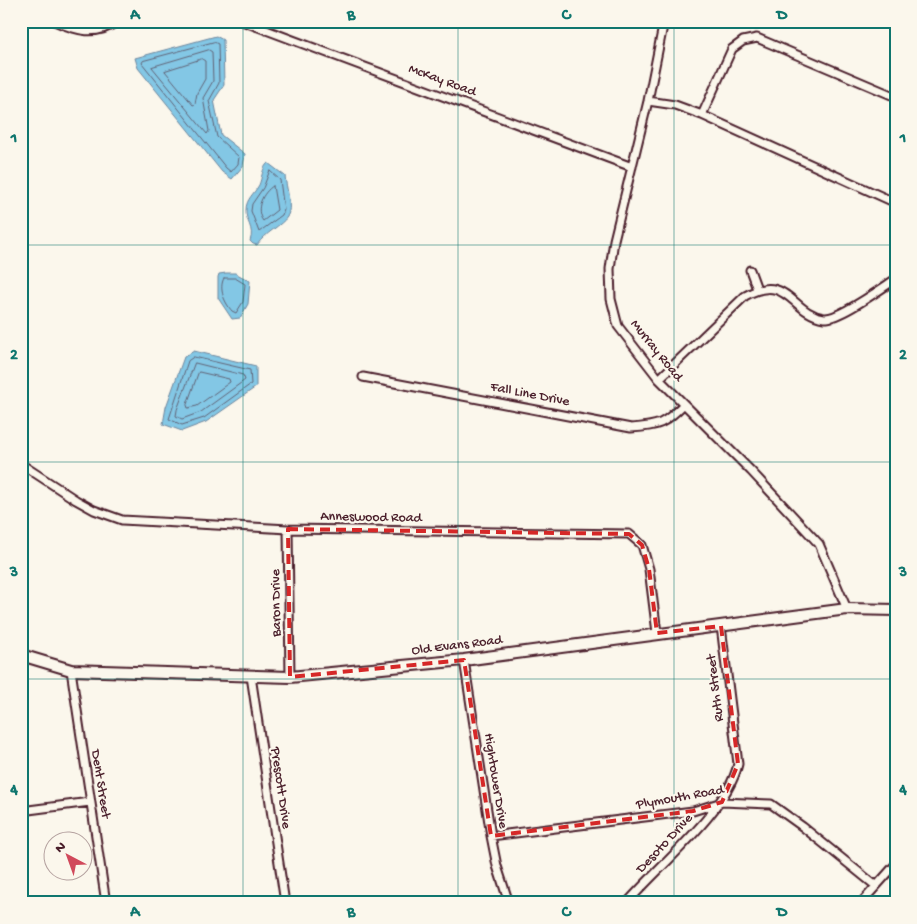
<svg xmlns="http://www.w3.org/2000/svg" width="917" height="924" viewBox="0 0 917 924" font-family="'Gochi Hand',sans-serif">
	<rect width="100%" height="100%" fill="#fbf7ec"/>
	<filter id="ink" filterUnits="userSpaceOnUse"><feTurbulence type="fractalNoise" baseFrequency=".02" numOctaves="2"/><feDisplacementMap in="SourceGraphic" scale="10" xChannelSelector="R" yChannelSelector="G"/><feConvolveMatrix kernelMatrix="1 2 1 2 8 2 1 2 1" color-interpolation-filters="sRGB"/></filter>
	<g filter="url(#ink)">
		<path fill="#83c7e5" stroke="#6c849b" d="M 216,36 L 223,40 L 224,85 L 214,100 L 221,135 L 245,154 L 243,166 L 232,179 L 222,172 L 138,68 L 135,58 Z
			M 268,163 L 285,176 C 286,187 293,208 287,217 C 282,225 265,233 257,245 L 253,244 L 250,241 C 255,228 245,221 246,210 C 246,199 254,194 259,185 C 262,178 262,168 268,163 Z
			M 226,273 L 235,273 L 250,281 L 248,304 L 240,318 L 232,319 L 218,298 L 218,277 L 219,274 Z
			M 194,351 L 256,366 L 256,387 L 206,422 L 182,431 L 163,424 L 166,407 L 184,357 Z"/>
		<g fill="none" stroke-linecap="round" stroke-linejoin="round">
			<path stroke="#616275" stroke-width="1" d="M 214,42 L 218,44 L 219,83 L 209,101 L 217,137 L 239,157 L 238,164 L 231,172 L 226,168 L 142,63 L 143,61 Z
				M 209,50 L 212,52 L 213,81 L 203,98 L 209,131 L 207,134 L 152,67 Z
				M 202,59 L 205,61 L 205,79 L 197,93 L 195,104 L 193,105 L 165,71 Z
				M 270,171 L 280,180 L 284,210 L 282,215 L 259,232 L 251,211 L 252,204 L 263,188 Z
				M 273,186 L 277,210 L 263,221 C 254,209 263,192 273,186 Z
				M 224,278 L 235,278 L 245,284 L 243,302 L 236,313 L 232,311 C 225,303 218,289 224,278 Z
				M 194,357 L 250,370 L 251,384 L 204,418 L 182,425 L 169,419 L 188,361 Z
				M 195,363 L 243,375 L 245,380 L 201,412 L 182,419 L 176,416 L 177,410 Z
				M 199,372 L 229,379 L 230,382 L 197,406 L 188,408 L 187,405 Z"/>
			<defs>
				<path id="street" d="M 54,21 C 77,31 96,37 118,21
					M 242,21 L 632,167
					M 664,21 L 648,101 L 614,240 L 610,269 L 611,299 L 618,326 L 659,379 L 751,471 L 819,544 L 847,609
					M 648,101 L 675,105 L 702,115 L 896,203
					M 702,115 L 732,49 L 743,41 L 757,38 L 896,97
					M 750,270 L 757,289
					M 363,377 L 631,428 C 660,426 664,424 684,404
					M 659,379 L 745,296 C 788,272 791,313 824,318 C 838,320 882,288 896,279
					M 21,464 L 76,500 L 94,510 L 122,520 L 288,529 L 629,534 L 642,545 L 649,569 L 657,633
					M 288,529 L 290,677
					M 464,660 L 491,836 L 497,866 L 509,903
					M 71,670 L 106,903
					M 251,676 L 285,903
					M 21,811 L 90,802
					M 491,836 L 693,811 L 722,802 L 771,804 L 803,827 L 876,886
					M 627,903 C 660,865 728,810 738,764 L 721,626
					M 861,903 L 896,864"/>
				<path id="secondary" d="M 21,655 L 71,670 L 290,677 L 464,660 L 847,609 L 896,610"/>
			</defs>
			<use href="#street" stroke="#4a1f2b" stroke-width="11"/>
			<use href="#secondary" stroke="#4a1f2b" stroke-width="14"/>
			<use href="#street" stroke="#fbf7ec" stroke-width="7"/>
			<use href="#secondary" stroke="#fbf7ec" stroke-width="10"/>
		</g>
	</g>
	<path fill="none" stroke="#d62828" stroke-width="4" stroke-dasharray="10 6" stroke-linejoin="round" d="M 288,529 L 629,534 L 642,545 L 649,569 L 657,633 L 721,626 L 738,764 L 722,802 L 693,811 L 491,836 L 464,660 L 290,677 Z"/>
	<path fill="none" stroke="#0f766e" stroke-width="1" stroke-opacity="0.55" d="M 243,21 L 243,903M 458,21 L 458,903M 674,21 L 674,903M 21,245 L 896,245M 21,462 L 896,462M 21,679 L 896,679"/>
	<g text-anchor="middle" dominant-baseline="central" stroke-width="4.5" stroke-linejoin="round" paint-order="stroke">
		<g font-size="14" fill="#4a1f2b" stroke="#fbf7ec">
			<text transform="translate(442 81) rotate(20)">McKay Road</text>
			<text transform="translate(656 351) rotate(51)">Murray Road</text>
			<text transform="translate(530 395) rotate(11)">Fall Line Drive</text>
			<text transform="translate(371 518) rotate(1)">Anneswood Road</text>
			<text transform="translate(277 603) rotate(-91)">Baron Drive</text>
			<text transform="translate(457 646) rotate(-7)">Old Evans Road</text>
			<text transform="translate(716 688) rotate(-97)">Ruth Street</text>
			<text transform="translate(495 781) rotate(81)">Hightower Drive</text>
			<text transform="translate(100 784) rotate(81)">Dent Street</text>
			<text transform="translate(280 788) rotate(82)">Prescott Drive</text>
			<text transform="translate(680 798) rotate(-10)">Plymouth Road</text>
			<text transform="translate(665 844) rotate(-47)">Desoto Drive</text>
		</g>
	</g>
	<rect width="917" height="924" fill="none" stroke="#fbf7ec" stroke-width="55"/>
	<g transform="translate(68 856) rotate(319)"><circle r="24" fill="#fbf7ec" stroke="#b4a19f"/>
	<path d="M0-4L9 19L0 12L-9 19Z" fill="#d1495b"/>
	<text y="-8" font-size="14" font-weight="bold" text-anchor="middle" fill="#4a1f2b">N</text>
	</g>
	<rect x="28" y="28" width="862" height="868" fill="none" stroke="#0f766e" stroke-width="2"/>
	<g font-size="16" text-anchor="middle" font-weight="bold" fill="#0f766e">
		<text x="135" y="19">A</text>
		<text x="351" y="19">B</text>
		<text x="566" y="19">C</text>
		<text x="782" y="19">D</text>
		<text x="14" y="142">1</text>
		<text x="903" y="142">1</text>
		<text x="14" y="359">2</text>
		<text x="903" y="359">2</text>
		<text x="14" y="576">3</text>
		<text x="903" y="576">3</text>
		<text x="14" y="794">4</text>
		<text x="903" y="794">4</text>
		<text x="135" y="916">A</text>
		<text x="351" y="916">B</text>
		<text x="566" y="916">C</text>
		<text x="782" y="916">D</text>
	</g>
</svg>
